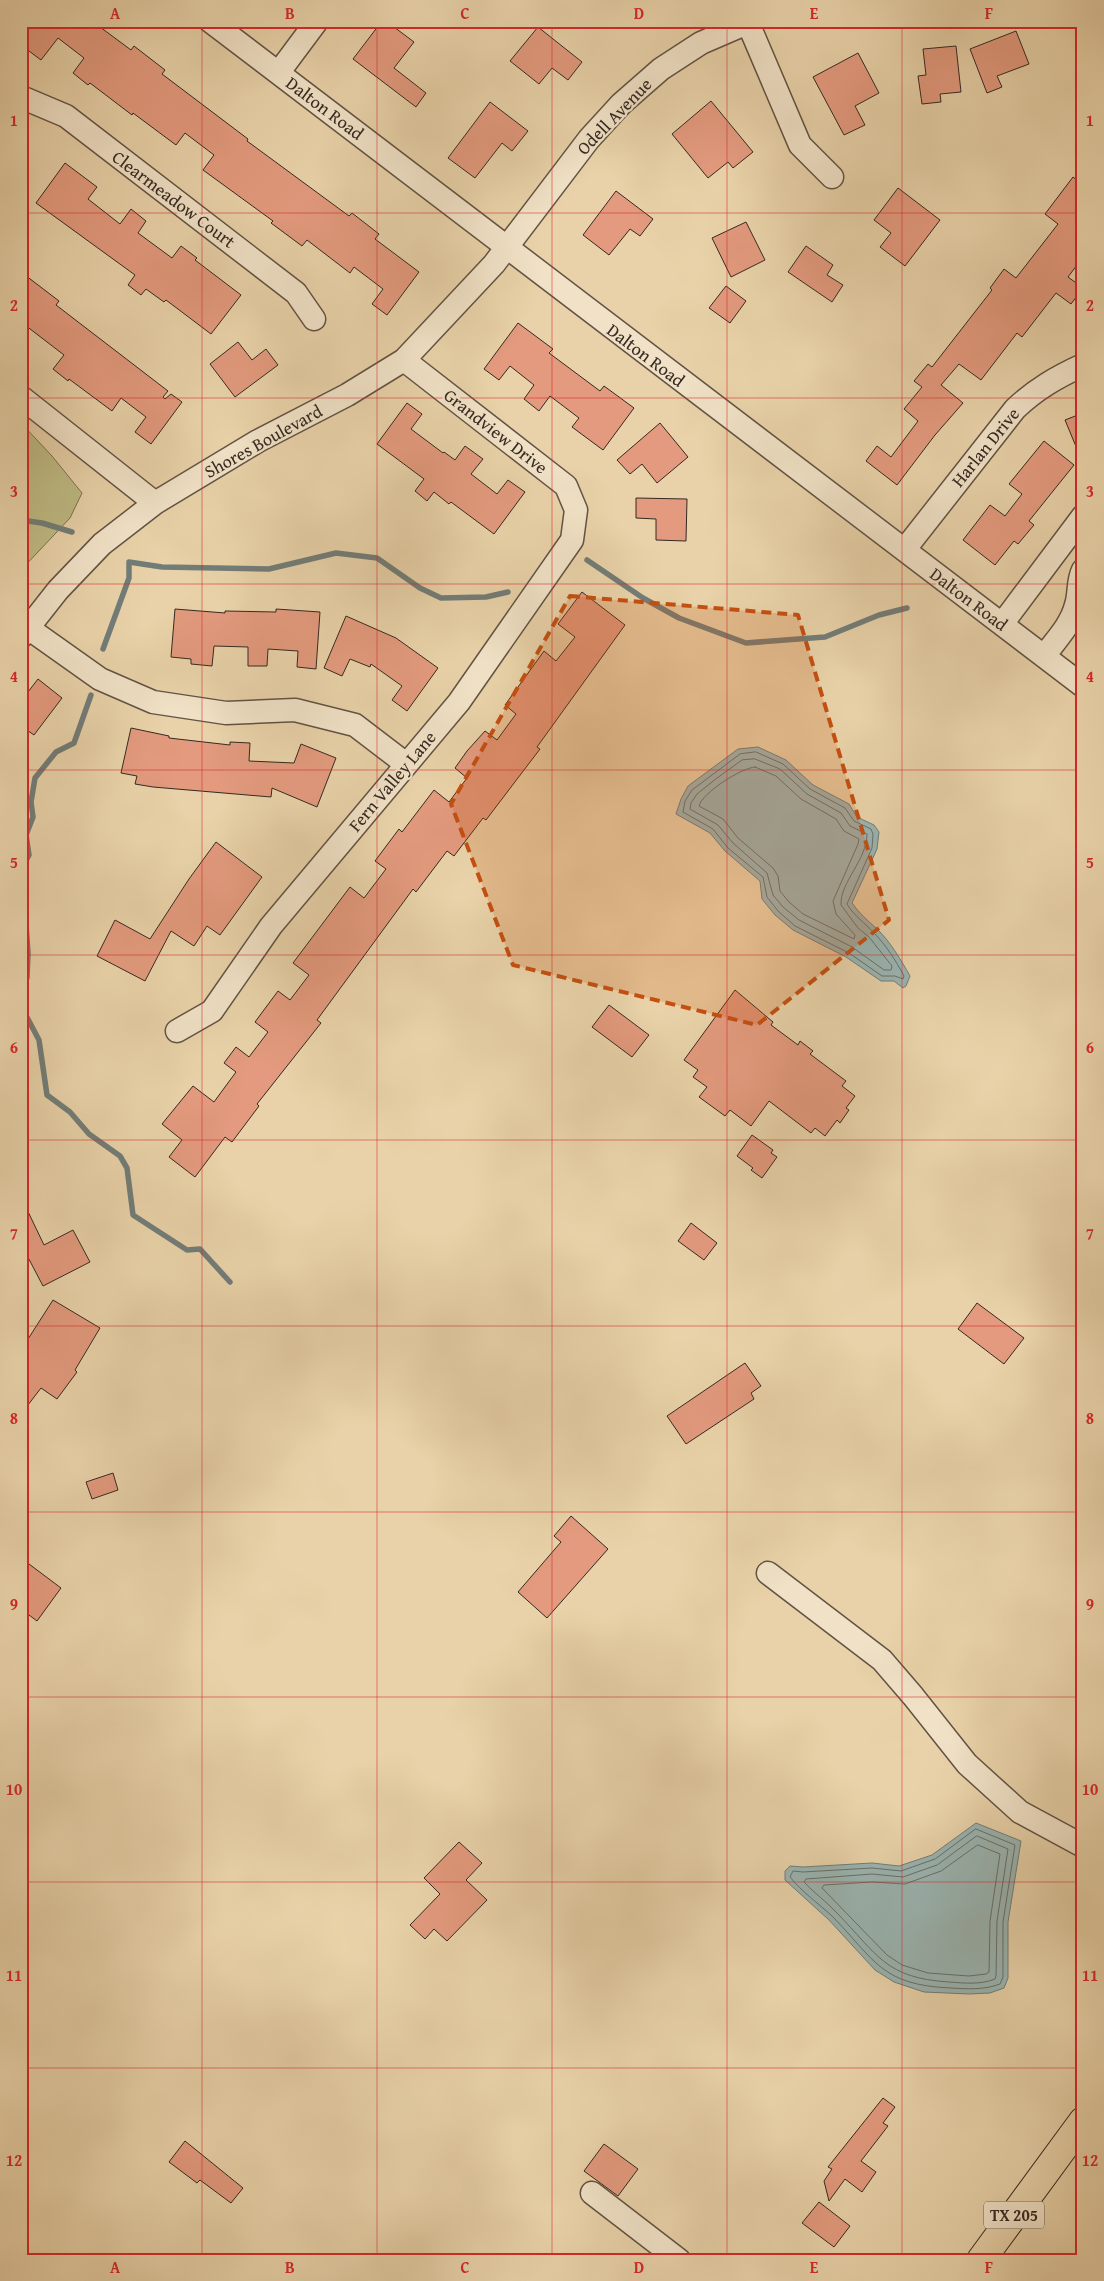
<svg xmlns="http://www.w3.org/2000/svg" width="1104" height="2281" viewBox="0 0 1104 2281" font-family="'Gentium Book Plus',serif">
	<rect width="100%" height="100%" fill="#e9d2a9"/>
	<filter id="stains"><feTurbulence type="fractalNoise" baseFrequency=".004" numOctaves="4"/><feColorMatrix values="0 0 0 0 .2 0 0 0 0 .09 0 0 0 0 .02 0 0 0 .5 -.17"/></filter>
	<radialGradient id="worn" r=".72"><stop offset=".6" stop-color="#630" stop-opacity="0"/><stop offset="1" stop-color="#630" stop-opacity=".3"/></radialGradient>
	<path fill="#beba83" stroke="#7a7252" d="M 21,423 L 52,456 L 82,493 L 70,518 L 21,570 Z"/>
	<path fill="#9ab5b2" stroke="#727d78" d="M 758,747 L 786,760 L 813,785 L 849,804 L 857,817 L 874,825 L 879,832 L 877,849 L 852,903 C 859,913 867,920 876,928 C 890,941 901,960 910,976 L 906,986 L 903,988 L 894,981 L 881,981 L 846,957 L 793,930 L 775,915 L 762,899 L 760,881 L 725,851 L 710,833 L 676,814 L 681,799 L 688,786 L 738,749 Z
		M 976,1823 L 1021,1841 L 1008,1922 L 1008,1978 L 1004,1988 L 990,1993 L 969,1994 L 924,1992 L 894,1982 L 875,1970 L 829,1920 L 785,1880 L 785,1871 L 790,1866 L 803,1867 L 872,1863 L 899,1866 L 932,1855 Z"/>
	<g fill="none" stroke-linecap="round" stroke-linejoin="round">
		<path stroke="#686f6a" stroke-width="1" d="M 756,752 L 783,764 L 810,789 L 845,808 L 854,821 L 871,829 L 873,834 L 872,848 L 847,904 C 854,916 865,923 874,933 C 886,945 896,961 904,976 L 903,979 L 895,976 L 882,976 L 849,953 L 795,926 L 778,911 L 767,897 L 763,877 L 728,848 L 713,829 L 683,812 L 685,801 L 692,790 L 740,754 Z
			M 755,759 L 780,769 L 807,794 L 841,813 L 850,826 L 867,834 C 867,860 840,882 841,905 L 858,928 L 869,937 L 892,966 L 891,970 L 884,970 L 852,947 L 799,920 L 783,907 L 773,895 L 767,873 L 733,843 L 718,825 L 690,809 L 691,803 L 697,794 L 717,778 L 742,760 Z
			M 755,767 L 776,776 L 801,799 L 836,819 L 844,831 L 859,839 L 858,844 L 833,901 L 836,914 L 855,935 L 854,939 L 803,914 L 789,902 L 780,891 L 778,876 L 773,868 L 738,838 L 723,819 L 699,806 C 702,793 741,768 755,767 Z
			M 976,1829 L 1015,1845 L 1003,1922 L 1003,1977 L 1000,1984 C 984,1990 968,1989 951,1988 C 881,1985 876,1961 832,1916 C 818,1903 802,1892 790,1877 L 793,1871 L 803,1872 L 872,1868 L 901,1871 L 935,1859 Z
			M 977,1836 L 1008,1849 L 997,1921 L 996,1976 L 995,1979 C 980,1985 964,1983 949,1982 C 885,1978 878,1955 837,1913 C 827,1902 814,1893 804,1882 L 806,1879 L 872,1874 L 903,1877 L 937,1865 Z
			M 978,1845 L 1000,1854 L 990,1921 L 989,1972 L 986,1974 L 969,1976 L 928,1973 L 902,1965 L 887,1955 L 822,1888 L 824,1885 L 872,1882 L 905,1884 L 941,1871 Z"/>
		<path stroke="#727d78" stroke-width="5.5" d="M 21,520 L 42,523 L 72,532
			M 587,560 L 643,598 L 679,618 L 746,643 L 825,637 L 879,615 L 907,608
			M 103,649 L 129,578 L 129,562 L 162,567 L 269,569 L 336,553 L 377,558 L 420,588 L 441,598 L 486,597 L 508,592
			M 21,989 L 27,978 L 28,953 L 22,868 L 29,855 L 26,835 L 33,817 L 31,802 L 35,778 L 56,752 L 74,743 L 91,695
			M 21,1006 L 39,1040 L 47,1095 L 70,1112 L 89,1134 L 120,1156 L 127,1168 L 133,1215 L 187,1250 L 200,1249 L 230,1282"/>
	</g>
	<path fill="#e39a7e" stroke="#352922" d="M 21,21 L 92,21 L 131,50 L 134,46 L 165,70 L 162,74 L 248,139 L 247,141 L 349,216 L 352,213 L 379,234 L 375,239 L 419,272 L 387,315 L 372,304 L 383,289 L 354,267 L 350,273 L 307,240 L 302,246 L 271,223 L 273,221 L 203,170 L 214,155 L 185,133 L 176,145 L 133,113 L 132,115 L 90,83 L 88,85 L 73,73 L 84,58 L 58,38 L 41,60 L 21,45 Z
		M 382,21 L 386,21 L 414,42 L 394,68 L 426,93 L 416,107 L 353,59 Z
		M 538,27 L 582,62 L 568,80 L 552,68 L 539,84 L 510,61 Z
		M 1016,31 L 1029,64 L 997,76 L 1002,87 L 987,93 L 970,49 Z
		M 956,46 L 961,92 L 940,94 L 941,102 L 922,104 L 918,76 L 926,75 L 923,49 Z
		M 858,53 L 879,93 L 855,106 L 865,125 L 844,135 L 813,77 Z
		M 711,101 L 753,152 L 733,168 L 728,162 L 708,178 L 672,134 Z
		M 490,102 L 528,131 L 512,151 L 502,143 L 475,178 L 448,158 Z
		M 65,163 L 97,187 L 88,199 L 120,224 L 131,209 L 146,221 L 138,233 L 172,258 L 181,246 L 197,258 L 195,260 L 241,295 L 211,334 L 166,300 L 164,302 L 146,289 L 141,295 L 128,285 L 135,275 L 36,203 Z
		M 1073,177 L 1083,185 L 1083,257 L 1068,277 L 1083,288 L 1071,304 L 1056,293 L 1022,337 L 1017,333 L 981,380 L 959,364 L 941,385 L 963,403 L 935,435 L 897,485 L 866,461 L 877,446 L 891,457 L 918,421 L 904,409 L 922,387 L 914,381 L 928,364 L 932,367 L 992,290 L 990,288 L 1004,269 L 1016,278 L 1058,224 L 1045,214 Z
		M 898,188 L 940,220 L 905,266 L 880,247 L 891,233 L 874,220 Z
		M 616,191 L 653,219 L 640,236 L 630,229 L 609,255 L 583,235 Z
		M 746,222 L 765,260 L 731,277 L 712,238 Z
		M 806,246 L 833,265 L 827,275 L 843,285 L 832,302 L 788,272 Z
		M 21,272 L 59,301 L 56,305 L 168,391 L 163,397 L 165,399 L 171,394 L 182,402 L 151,444 L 135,432 L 146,417 L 121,398 L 112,411 L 69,379 L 68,381 L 53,369 L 64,355 L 21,322 Z
		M 726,286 L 746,301 L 730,323 L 709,308 Z
		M 518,323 L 553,349 L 549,353 L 600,391 L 604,386 L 634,408 L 603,450 L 572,427 L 579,418 L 550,396 L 539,411 L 524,399 L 534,385 L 510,366 L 499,380 L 484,369 Z
		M 238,342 L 252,360 L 266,349 L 278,365 L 235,397 L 210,364 Z
		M 407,403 L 422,414 L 411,429 L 443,453 L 444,452 L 455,460 L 465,446 L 483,459 L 471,474 L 497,494 L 508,480 L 525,492 L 494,534 L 451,502 L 449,504 L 434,492 L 427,501 L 415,491 L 424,479 L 377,444 Z
		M 1083,413 L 1083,461 L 1082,461 L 1065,420 Z
		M 660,423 L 688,457 L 657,483 L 642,464 L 630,474 L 617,460 Z
		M 1044,441 L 1074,465 L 1029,521 L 1034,525 L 1018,544 L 1014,541 L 995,565 L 963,540 L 990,505 L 1005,516 L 1022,494 L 1009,484 Z
		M 636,498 L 687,499 L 686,541 L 656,540 L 656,519 L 636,518 Z
		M 582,592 L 625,625 L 537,747 L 540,749 L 486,820 L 483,818 L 454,856 L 447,851 L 416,892 L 413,889 L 317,1020 L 321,1023 L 257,1104 L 259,1106 L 232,1142 L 225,1137 L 195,1177 L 169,1157 L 182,1140 L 162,1124 L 193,1086 L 214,1102 L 236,1072 L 224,1063 L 236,1047 L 249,1057 L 268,1032 L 255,1022 L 278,991 L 290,1000 L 309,975 L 293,963 L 350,887 L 364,898 L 386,869 L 375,861 L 399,829 L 402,832 L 434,790 L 449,802 L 467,778 L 455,768 L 467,751 L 485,731 L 497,740 L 516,714 L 505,705 L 544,651 L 556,661 L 575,637 L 558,624 Z
		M 175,609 L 225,613 L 225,611 L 276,612 L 276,609 L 320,612 L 316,669 L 297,667 L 298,651 L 268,649 L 267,666 L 248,666 L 248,647 L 214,646 L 212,666 L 191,664 L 191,659 L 171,657 Z
		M 346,616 L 396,638 L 438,668 L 407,711 L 392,700 L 402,686 L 371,664 L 370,667 L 350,659 L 342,676 L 324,668 Z
		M 38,679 L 62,698 L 34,735 L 21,726 L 21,701 Z
		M 131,728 L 169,736 L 169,738 L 230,745 L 230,742 L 250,743 L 249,761 L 294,763 L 301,744 L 336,758 L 317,807 L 272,788 L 271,797 L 153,787 L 135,784 L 137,776 L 121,773 Z
		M 216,842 L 262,877 L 220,935 L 207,926 L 194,946 L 171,931 L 145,981 L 97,956 L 115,920 L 150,939 L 189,879 Z
		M 735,990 L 773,1022 L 771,1025 L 798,1045 L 800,1041 L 813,1051 L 810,1054 L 846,1081 L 842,1086 L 855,1096 L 846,1108 L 849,1110 L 840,1123 L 837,1120 L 825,1136 L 815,1128 L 811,1133 L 769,1101 L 751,1126 L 730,1110 L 725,1116 L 699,1097 L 707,1087 L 693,1077 L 698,1070 L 684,1060 Z
		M 609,1005 L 649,1035 L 632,1057 L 592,1027 Z
		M 752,1135 L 773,1150 L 771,1153 L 777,1157 L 762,1178 L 751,1170 L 753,1168 L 737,1156 Z
		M 21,1197 L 44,1245 L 73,1230 L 90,1262 L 43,1286 L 21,1244 Z
		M 691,1223 L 717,1243 L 704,1260 L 678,1241 Z
		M 53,1300 L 100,1328 L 75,1370 L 77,1372 L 57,1399 L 41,1388 L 21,1414 L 21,1350 Z
		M 977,1303 L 1024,1338 L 1004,1364 L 958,1329 Z
		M 745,1363 L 761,1386 L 751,1393 L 754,1399 L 686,1444 L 667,1416 Z
		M 113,1473 L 118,1490 L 92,1499 L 86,1482 Z
		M 571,1516 L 608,1549 L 547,1618 L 518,1592 L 561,1542 L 554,1536 Z
		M 21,1558 L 61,1588 L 37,1621 L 21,1609 Z
		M 459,1842 L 482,1863 L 466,1880 L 487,1900 L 447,1941 L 434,1929 L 425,1939 L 410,1925 L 440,1894 L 424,1878 Z
		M 883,2098 L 895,2107 L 883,2123 L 888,2126 L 861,2161 L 876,2172 L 862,2192 L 845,2179 L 829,2201 L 824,2181 L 832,2169 L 828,2167 Z
		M 185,2141 L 243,2188 L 231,2203 L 200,2180 L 197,2183 L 169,2162 Z
		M 604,2144 L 638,2169 L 618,2196 L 584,2171 Z
		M 819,2202 L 850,2226 L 834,2247 L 802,2223 Z"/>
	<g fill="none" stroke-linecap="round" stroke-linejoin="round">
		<defs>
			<path id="minor" d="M 210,21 L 1083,686
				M 748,23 L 800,145 L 832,177
				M 279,72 L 317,21
				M 21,97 L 66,116 L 296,293 L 314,319
				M 21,397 L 155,503
				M 905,549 L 1015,409 C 1036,389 1057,377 1083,365
				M 21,623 L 100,679 L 153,702 L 226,713 L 295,710 L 355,725 L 406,764
				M 1002,624 L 1083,516
				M 21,637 L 58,590 L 102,544 L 155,503 L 258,441 L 347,395 L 404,360 L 494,264 L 589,139 L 621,104 L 661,69 L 701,43 L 752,21
				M 1044,656 C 1056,640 1071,625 1076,605 C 1080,593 1077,582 1083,570
				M 177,1031 L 212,1011 L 271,926 L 459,702 L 572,540 L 576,510 L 566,486 L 404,360
				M 768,1573 L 882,1660 L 913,1696 L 967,1764 L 1020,1812 L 1083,1846
				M 592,2193 L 679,2260"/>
			<path id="major" d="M 981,2260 L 1083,2121"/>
		</defs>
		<use href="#minor" stroke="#625344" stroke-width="25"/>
		<use href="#major" stroke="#352922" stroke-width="30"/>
		<use href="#minor" stroke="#f1e2c7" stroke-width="22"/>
		<use href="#major" stroke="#e9d2a9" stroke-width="28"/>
	</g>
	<path fill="#c44f10" fill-opacity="0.2" stroke="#c44f10" stroke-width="4" stroke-dasharray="10 6" stroke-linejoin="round" d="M 570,596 L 798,615 L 889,920 L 757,1025 L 513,965 L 451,804 Z"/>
	<path fill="none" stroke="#d62828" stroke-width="1" stroke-opacity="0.55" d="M 202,21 L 202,2260M 377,21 L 377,2260M 552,21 L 552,2260M 727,21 L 727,2260M 902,21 L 902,2260M 21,213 L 1083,213M 21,398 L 1083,398M 21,584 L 1083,584M 21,770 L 1083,770M 21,955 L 1083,955M 21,1140 L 1083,1140M 21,1326 L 1083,1326M 21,1512 L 1083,1512M 21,1697 L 1083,1697M 21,1882 L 1083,1882M 21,2068 L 1083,2068"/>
	<g text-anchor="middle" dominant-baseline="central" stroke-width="4.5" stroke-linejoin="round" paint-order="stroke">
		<rect fill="#f1e2c7" stroke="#6d6054" stroke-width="1" x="984" y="2201.5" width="60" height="27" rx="4"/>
		<g font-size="16" font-weight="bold" fill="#352922">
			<text x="1014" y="2215">TX 205</text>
		</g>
		<g font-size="18" fill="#352922" stroke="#f1e2c7">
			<text transform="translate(325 108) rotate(37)">Dalton Road</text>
			<text transform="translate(614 116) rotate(-46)">Odell Avenue</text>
			<text transform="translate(174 199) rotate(37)">Clearmeadow Court</text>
			<text transform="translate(646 355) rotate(37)">Dalton Road</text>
			<text transform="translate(496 431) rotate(38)">Grandview Drive</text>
			<text transform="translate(263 441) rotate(-29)">Shores Boulevard</text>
			<text transform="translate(985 447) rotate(-51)">Harlan Drive</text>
			<text transform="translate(969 599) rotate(37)">Dalton Road</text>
			<text transform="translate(392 781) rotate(-50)">Fern Valley Lane</text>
		</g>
	</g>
	<rect width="1104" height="2281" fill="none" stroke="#e9d2a9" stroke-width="55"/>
	<rect x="28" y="28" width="1048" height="2226" fill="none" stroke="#d62828" stroke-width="2"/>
	<g font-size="16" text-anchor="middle" font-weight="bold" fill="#d62828">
		<text x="115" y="19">A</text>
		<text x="290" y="19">B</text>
		<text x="465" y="19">C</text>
		<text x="639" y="19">D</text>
		<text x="814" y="19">E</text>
		<text x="989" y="19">F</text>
		<text x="14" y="126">1</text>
		<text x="1090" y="126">1</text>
		<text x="14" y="311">2</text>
		<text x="1090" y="311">2</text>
		<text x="14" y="497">3</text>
		<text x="1090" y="497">3</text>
		<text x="14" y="682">4</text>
		<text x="1090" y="682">4</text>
		<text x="14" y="868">5</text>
		<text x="1090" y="868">5</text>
		<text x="14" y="1053">6</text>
		<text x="1090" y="1053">6</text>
		<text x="14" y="1239">7</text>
		<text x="1090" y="1239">7</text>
		<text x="14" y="1424">8</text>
		<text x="1090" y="1424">8</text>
		<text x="14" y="1610">9</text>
		<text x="1090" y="1610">9</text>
		<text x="14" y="1795">10</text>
		<text x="1090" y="1795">10</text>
		<text x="14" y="1981">11</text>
		<text x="1090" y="1981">11</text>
		<text x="14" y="2166">12</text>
		<text x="1090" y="2166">12</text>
		<text x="115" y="2273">A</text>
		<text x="290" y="2273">B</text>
		<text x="465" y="2273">C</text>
		<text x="639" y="2273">D</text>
		<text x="814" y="2273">E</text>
		<text x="989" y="2273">F</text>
	</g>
	<rect width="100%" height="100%" filter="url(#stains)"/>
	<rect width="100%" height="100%" fill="url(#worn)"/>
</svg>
